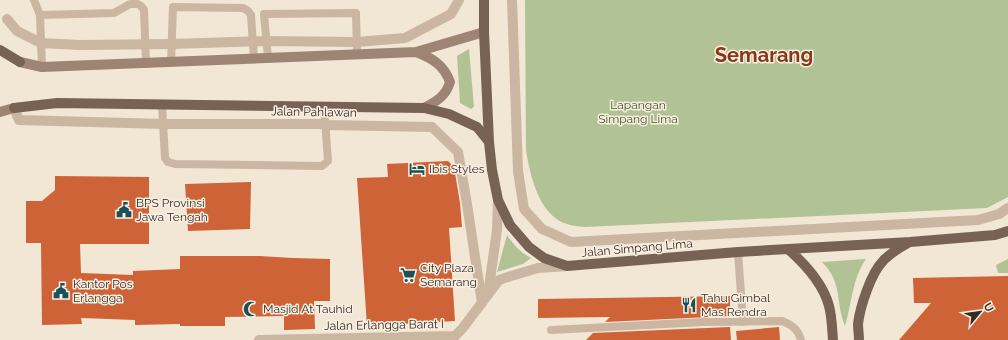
<svg xmlns="http://www.w3.org/2000/svg" width="1008" height="340" viewBox="0 0 1008 340" font-family="Raleway,sans-serif">
	<rect width="100%" height="100%" fill="#f2e6d5"/>
	<path fill="#b1c295" d="M 525,0 L 1008,0 L 1008,197 L 987,208 L 585,227 C 579,226 572,226 567,224 C 539,216 530,175 526,150 Z
		M 469,49 L 474,107 L 471,109 L 460,103 L 457,56 Z
		M 507,235 C 514,245 520,252 531,258 L 523,264 L 497,272 Z
		M 866,259 C 852,279 852,303 845,326 C 835,301 843,283 822,262 Z
		M 1008,259 L 1008,273 L 998,273 L 996,265 Z"/>
	<path fill="#ce6337" d="M 448,161 L 454,167 L 460,203 L 462,227 L 449,228 L 455,321 L 367,326 L 357,178 L 388,177 L 387,164 Z
		M 55,176 L 149,177 L 149,244 L 80,244 L 81,273 L 133,275 L 133,271 L 180,269 L 180,256 L 259,256 L 293,258 L 330,259 L 330,301 L 314,301 L 315,329 L 284,330 L 284,316 L 225,317 L 225,326 L 180,326 L 180,324 L 135,325 L 135,320 L 81,318 L 82,324 L 42,325 L 41,243 L 26,243 L 26,201 L 42,201 L 55,190 Z
		M 251,182 L 250,229 L 188,231 L 185,184 Z
		M 1008,276 L 1008,340 L 899,340 L 931,303 L 914,303 L 913,278 Z
		M 730,296 L 730,316 L 605,322 L 610,317 L 538,318 L 538,299 Z
		M 730,327 L 731,340 L 586,340 L 593,333 Z
		M 779,327 L 780,340 L 737,340 L 736,331 Z"/>
	<g fill="none" stroke-linecap="round" stroke-linejoin="round">
		<path stroke="#cbb6a1" stroke-width="8" d="M 34,0 L 40,15 L 42,67
			M 40,15 L 114,13 L 130,4 L 138,4 L 141,6 L 144,10 L 146,64
			M 268,58 L 264,14 L 356,13 L 357,54
			M 171,63 L 173,7 L 243,8 L 248,11 L 251,15 L 254,59
			M 162,104 L 165,158 L 168,162 L 175,164 L 322,166 L 328,161 L 324,106
			M 738,252 L 743,322
			M 551,330 L 704,322 L 782,321 C 792,325 798,329 801,340"/>
		<path stroke="#cbb6a1" stroke-width="10" d="M 512,0 L 518,171 L 524,209 L 542,229 L 571,242 L 978,220 L 999,214 L 1008,208
			M 7,19 L 17,31 L 41,43 L 80,45 L 172,44 L 267,41 L 357,42 L 405,38 L 451,14 L 459,0
			M 14,108 L 19,120 L 164,124 L 321,124 L 326,125 L 432,127 L 458,152 L 467,204 L 482,303"/>
		<path stroke="#cbb6a1" stroke-width="10" d="M 488,294 L 497,230 L 498,200
			M 259,340 L 455,336 L 462,329 L 499,280 L 511,276 L 538,268 L 567,266"/>
		<path stroke="#9e8573" stroke-width="10" d="M 416,52 C 432,58 444,65 450,82 C 446,96 437,101 424,108
			M 20,62 L 42,67 L 416,52 L 484,32
			M 0,112 L 14,108"/>
		<path stroke="#786254" stroke-width="10" d="M 484,0 L 484,32 L 489,142 L 492,170 L 498,200 L 510,225 L 529,247 L 544,258 L 567,266 L 738,252 L 910,242 L 995,235 L 1008,231
			M 0,50 L 20,62
			M 14,108 L 57,103 L 424,108 L 449,114 L 477,127 L 489,142
			M 788,249 C 805,264 823,283 829,306 C 832,317 832,329 833,340
			M 859,340 C 859,335 858,329 858,324 C 860,307 871,273 883,261 C 890,253 899,248 908,243"/>
	</g>
	<defs>
		<symbol id="hotel-bare" viewBox="-9 -9 18 18"><path d="M-6-4.5h1.5V1H6V5H4.5V3h-9V5H-6ZM-4 0a1.8 1.8 0 1 1 3.6 0ZM.5 0V-2.5h3Q6-2.5 6 0Z" fill="#185158" stroke="#faf0e2" stroke-width="2.5" paint-order="stroke"/></symbol>
		<symbol id="civic-bare" viewBox="-9 -9 18 18"><path d="M-.6-6.5H3V-4.5H.6V-3L4-1V1h2V6H-6V1h2V-1L-.6-3ZM-1.2 2.5V6h2.4V2.5Z" fill="#185158" stroke="#faf0e2" stroke-width="2.5" paint-order="stroke"/></symbol>
		<symbol id="supermarket-bare" viewBox="-9 -9 18 18"><path d="M-6-5.5h2.5l.6 2H6L4.5 2H-2.5L-4.4-4H-6ZM-1.5 3.2a1.3 1.3 0 1 0 .1 0ZM3 3.2a1.3 1.3 0 1 0 .1 0Z" fill="#185158" stroke="#faf0e2" stroke-width="2.5" paint-order="stroke"/></symbol>
		<symbol id="restaurant-bare" viewBox="-9 -9 18 18"><path d="M-5-6h1v4h1v-4h1v4h1v-4h1v5L-1.5 .5V6h-2V.5L-5-1ZM5-6V6H3V1.5H1.5Q1.5-4 5-6Z" fill="#185158" stroke="#faf0e2" stroke-width="2.5" paint-order="stroke"/></symbol>
		<symbol id="mosque-bare" viewBox="-9 -9 18 18"><path d="M3.5-4.9A6 6 0 1 0 3.5 4.9A5 5 0 1 1 3.5-4.9Z" fill="#185158" stroke="#faf0e2" stroke-width="2.5" paint-order="stroke"/></symbol>
	</defs>
	<g fill-rule="evenodd">
		<use href="#hotel-bare" x="406" y="158" width="22" height="22"/>
		<use href="#civic-bare" x="113" y="199" width="22" height="22"/>
		<use href="#supermarket-bare" x="397" y="264" width="22" height="22"/>
		<use href="#civic-bare" x="50" y="280" width="22" height="22"/>
		<use href="#restaurant-bare" x="678" y="294" width="22" height="22"/>
		<use href="#mosque-bare" x="240" y="298" width="22" height="22"/>
	</g>
	<g text-anchor="middle" dominant-baseline="central" stroke-width="3" stroke-linejoin="round" paint-order="stroke">
		<g font-size="12" fill="#415427" stroke="#faf0e2">
			<text x="638" y="105">Lapangan<tspan x="638" dy="14">Simpang Lima</tspan></text>
		</g>
		<g font-size="12" fill="#342a24" stroke="#faf0e2">
			<text transform="translate(314 112) rotate(1)">Jalan Pahlawan</text>
			<text transform="translate(637 248) rotate(-5)">Jalan Simpang Lima</text>
			<text transform="translate(384 325) rotate(-1)">Jalan Erlangga Barat I</text>
		</g>
		<g font-size="12" fill="#342a24" stroke="#faf0e2" text-anchor="start">
			<text x="429" y="169">Ibis Styles</text>
			<text x="136" y="203">BPS Provinsi<tspan x="136" dy="14">Jawa Tengah</tspan></text>
			<text x="420" y="268">City Plaza<tspan x="420" dy="14">Semarang</tspan></text>
			<text x="73" y="284">Kantor Pos<tspan x="73" dy="14">Erlangga</tspan></text>
			<text x="701" y="298">Tahu Gimbal<tspan x="701" dy="14">Mas Rendra</tspan></text>
			<text x="263" y="309">Masjid At Tauhid</text>
		</g>
		<g font-size="20" font-weight="bold" fill="#883818" stroke="#faf0e2">
			<text x="764" y="55">Semarang</text>
		</g>
	</g>
	<g transform="translate(980 312) rotate(61)" stroke="#faf0e2" stroke-width="3" paint-order="stroke">
	<path d="M0-3L7 15L0 10L-7 15Z" fill="#342a24"/>
	<text y="-6" font-size="11" font-weight="bold" text-anchor="middle" fill="#342a24">U</text>
	</g>
</svg>
